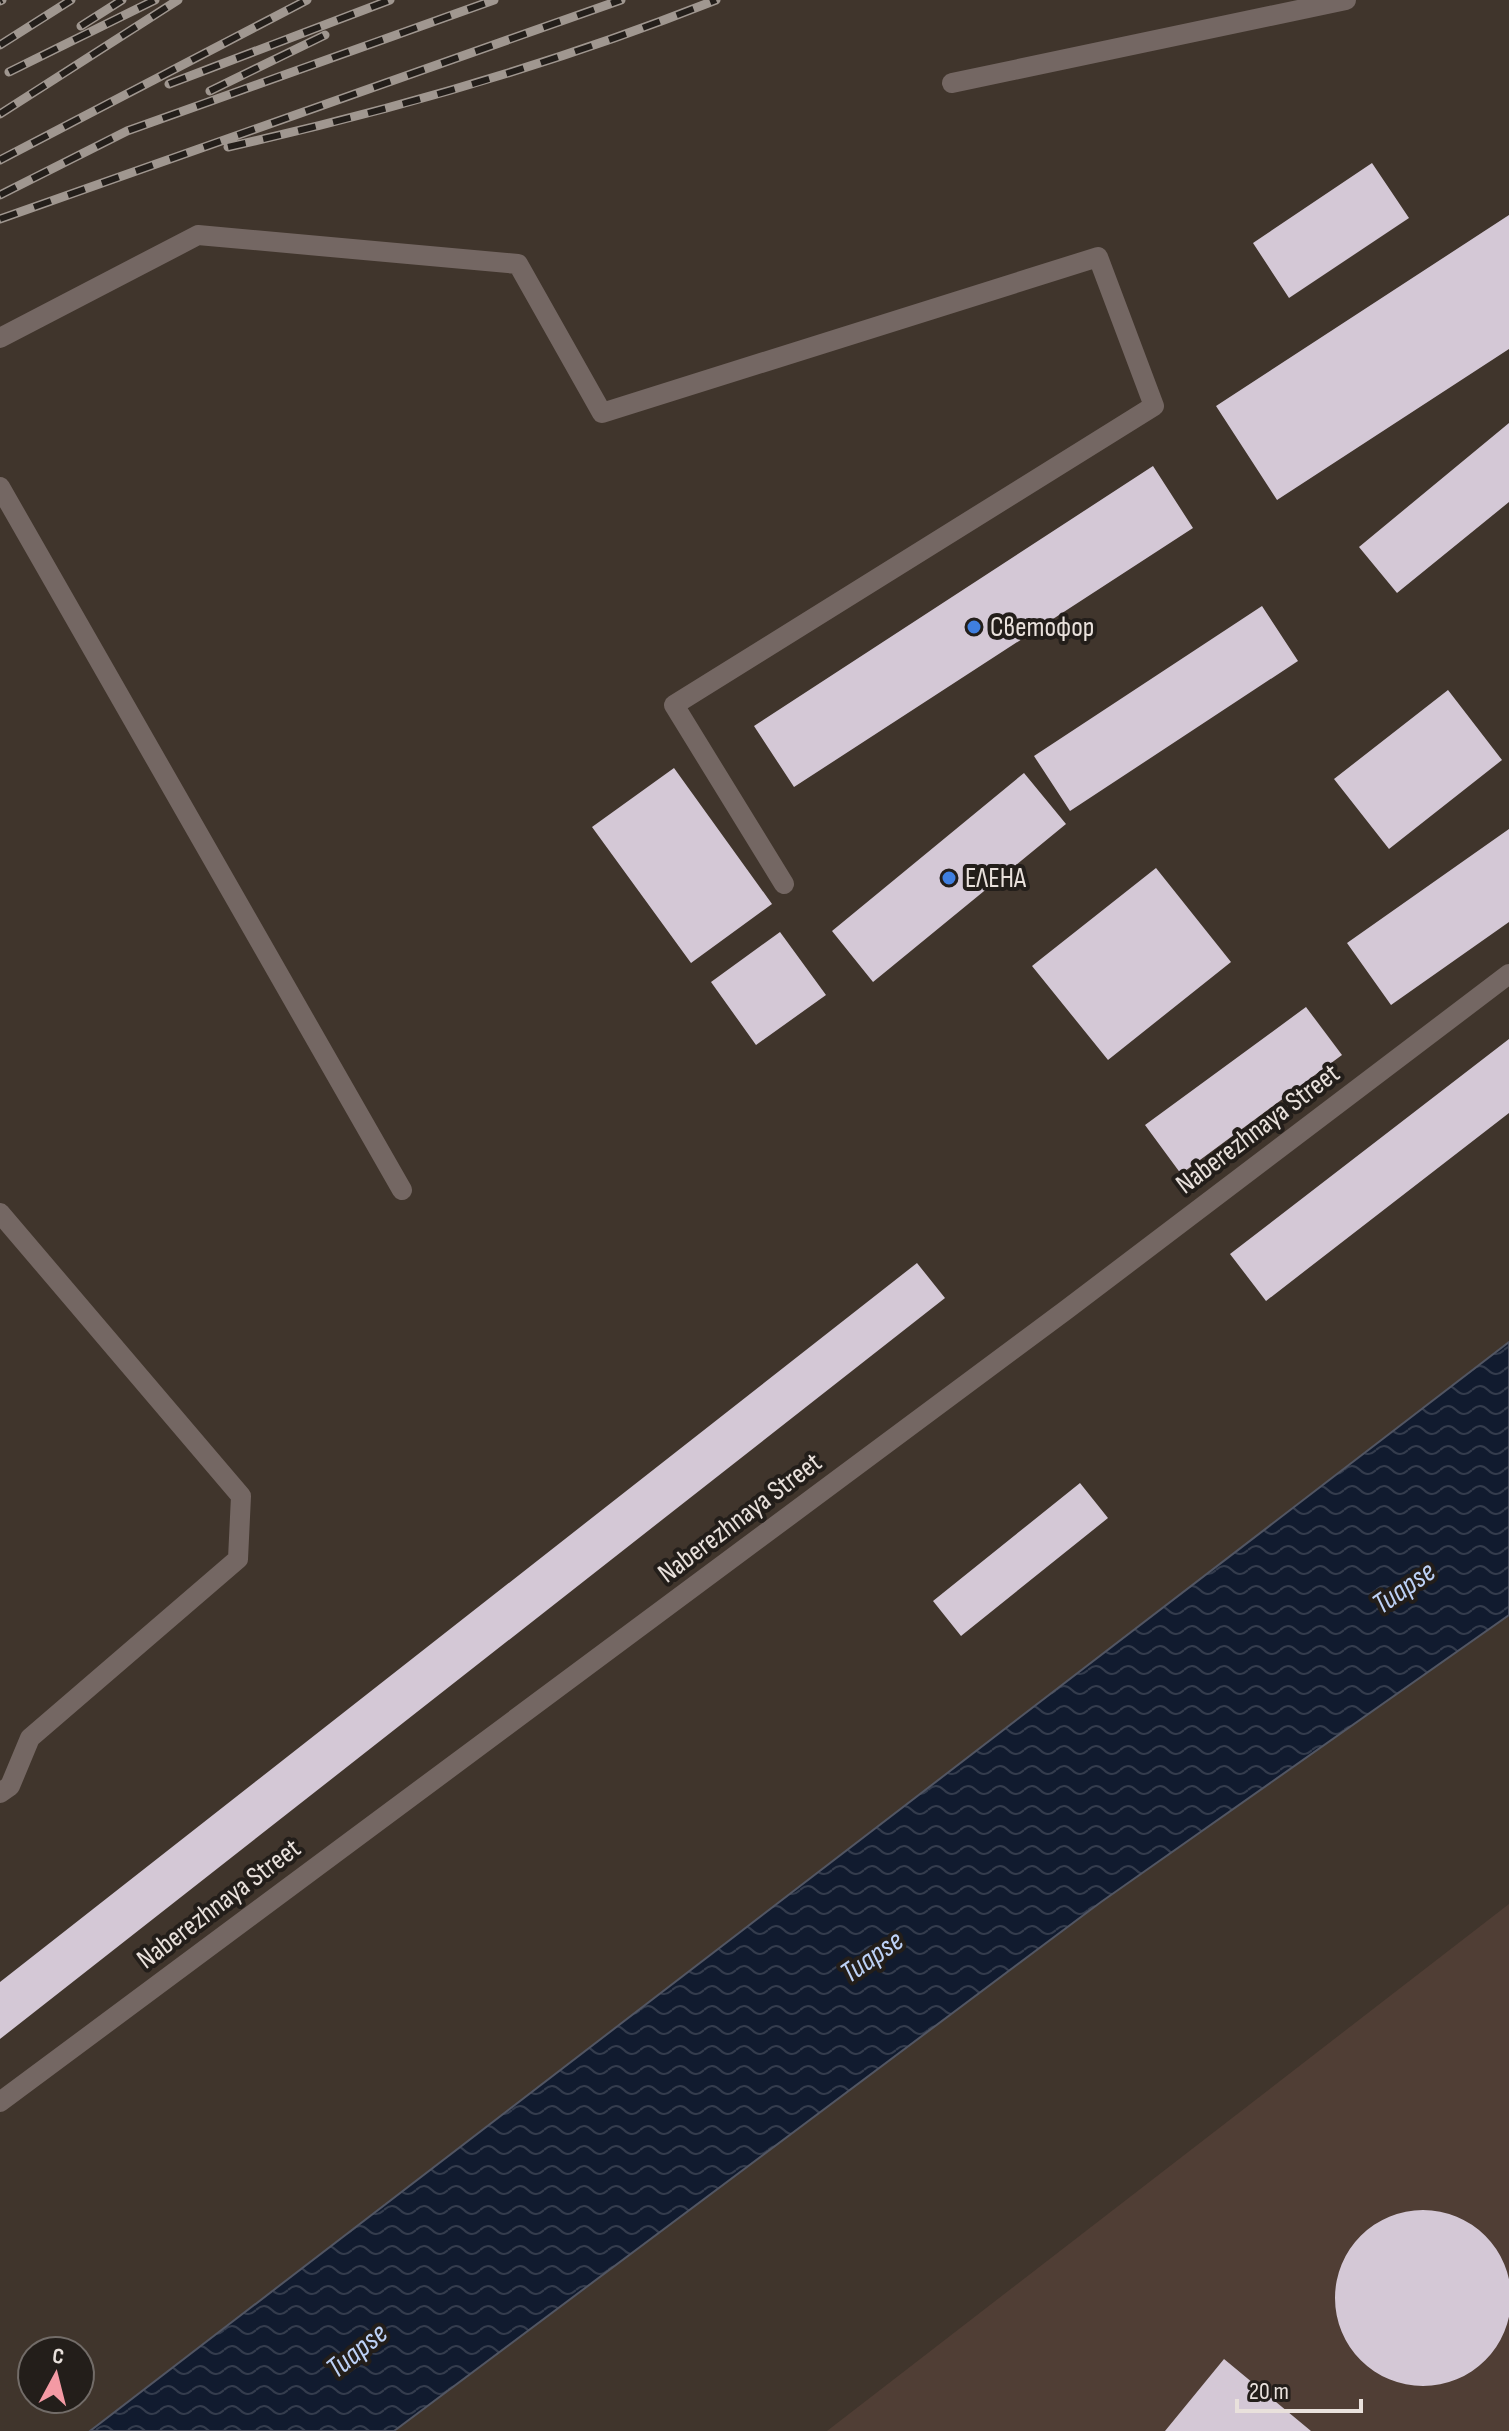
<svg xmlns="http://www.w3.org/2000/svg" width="1509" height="2431" viewBox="0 0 1509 2431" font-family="'Sofia Sans Condensed',sans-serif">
	<defs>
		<pattern id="water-waves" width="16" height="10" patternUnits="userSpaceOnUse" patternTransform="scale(2)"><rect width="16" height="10" fill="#111b2f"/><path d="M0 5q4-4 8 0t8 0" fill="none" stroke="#343c4d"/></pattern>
	</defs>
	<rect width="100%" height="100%" fill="#40352c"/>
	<path fill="#503e35" d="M 1509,1904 L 1509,2431 L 827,2431 Z"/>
	<path fill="url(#water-waves)" stroke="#525663" stroke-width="2" d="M 1509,1342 L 1509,1615 L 1101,1902 L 394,2431 L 90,2431 Z"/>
	<path fill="#d4c8d6" d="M 1372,163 L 1409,218 L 1289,298 L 1253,243 Z
		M 1509,215 L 1509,349 L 1277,500 L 1216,406 Z
		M 1509,423 L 1509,502 L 1397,593 L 1359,547 Z
		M 1153,466 L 1193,528 L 794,787 L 754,726 Z
		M 1262,606 L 1298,661 L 1070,811 L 1034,756 Z
		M 1448,690 L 1502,760 L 1389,849 L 1334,779 Z
		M 674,768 L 772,904 L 691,963 L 592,827 Z
		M 1024,773 L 1066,824 L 873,982 L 832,931 Z
		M 1509,829 L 1509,922 L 1391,1005 L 1347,943 Z
		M 1156,868 L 1231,962 L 1108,1060 L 1032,966 Z
		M 780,932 L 826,995 L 756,1045 L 711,982 Z
		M 1306,1007 L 1342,1055 L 1181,1174 L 1145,1125 Z
		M 1509,1039 L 1509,1113 L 1266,1301 L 1230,1254 Z
		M 917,1263 L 945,1298 L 0,2039 L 0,1982 Z
		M 1080,1483 L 1108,1518 L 961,1636 L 933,1601 Z
		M1335 2298a88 88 0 1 1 176 0a88 88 0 1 1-176 0Z
		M 1224,2359 L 1311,2431 L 1165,2431 Z"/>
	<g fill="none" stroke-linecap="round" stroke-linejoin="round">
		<path stroke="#746763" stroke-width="20" d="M 952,83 L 1346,0
			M 0,338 L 198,235 L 518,264 L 602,413 L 1098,257 L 1154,406 L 674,705 L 784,884
			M 0,487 L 402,1190
			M 0,1213 L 241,1496 L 238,1559 L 30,1738 L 10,1786 L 0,1793
			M 0,2102 L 1066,1310 L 1509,974"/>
		<defs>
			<path id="rail" d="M 0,1 L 2,0
				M 81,26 L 122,0
				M 0,45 L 71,0
				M 9,72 L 155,0
				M 169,84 L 390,0
				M 210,91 L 325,35
				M 0,114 L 178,0
				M 228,147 C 394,110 557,63 716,0
				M 0,160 L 307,0
				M 0,195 L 127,131 L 494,0
				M 0,219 L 621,0"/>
		</defs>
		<use href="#rail" stroke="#a09790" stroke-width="9"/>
		<use href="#rail" stroke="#231e1a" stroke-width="6" stroke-dasharray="18" stroke-linecap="butt"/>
	</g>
	<g fill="#3f7fe0" stroke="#231e1a" stroke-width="3">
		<circle cx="974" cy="627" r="8"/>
		<circle cx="949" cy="878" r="8"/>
	</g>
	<g text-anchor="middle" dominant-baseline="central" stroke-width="8" stroke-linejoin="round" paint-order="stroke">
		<g font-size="28" fill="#e9e1dc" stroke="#231e1a" text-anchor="start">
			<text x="990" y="627">Светофор</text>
			<text x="965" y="878">ЕЛЕНА</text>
		</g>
		<g font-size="28" fill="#e9e1dc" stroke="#231e1a">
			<text transform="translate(1258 1129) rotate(-37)">Naberezhnaya Street</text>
			<text transform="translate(740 1518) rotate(-37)">Naberezhnaya Street</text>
			<text transform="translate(219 1904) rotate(-37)">Naberezhnaya Street</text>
		</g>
		<g font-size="30" font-style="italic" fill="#bdd1f6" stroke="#231e1a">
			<text transform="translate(1404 1588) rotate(-35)">Tuapse</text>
			<text transform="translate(872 1957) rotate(-35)">Tuapse</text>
			<text transform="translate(357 2351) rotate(-39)">Tuapse</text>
		</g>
	</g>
	<g transform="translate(56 2375) rotate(7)"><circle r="38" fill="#231e1a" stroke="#726c68" stroke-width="2"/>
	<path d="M0-6L14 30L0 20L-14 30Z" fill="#f49aa4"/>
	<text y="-12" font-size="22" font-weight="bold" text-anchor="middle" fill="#e9e1dc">С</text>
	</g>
	<path d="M1237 2399v12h124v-12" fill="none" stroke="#e9e1dc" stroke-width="4"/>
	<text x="1249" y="2399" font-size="24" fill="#e9e1dc" stroke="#231e1a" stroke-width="6" paint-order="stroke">20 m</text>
</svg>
